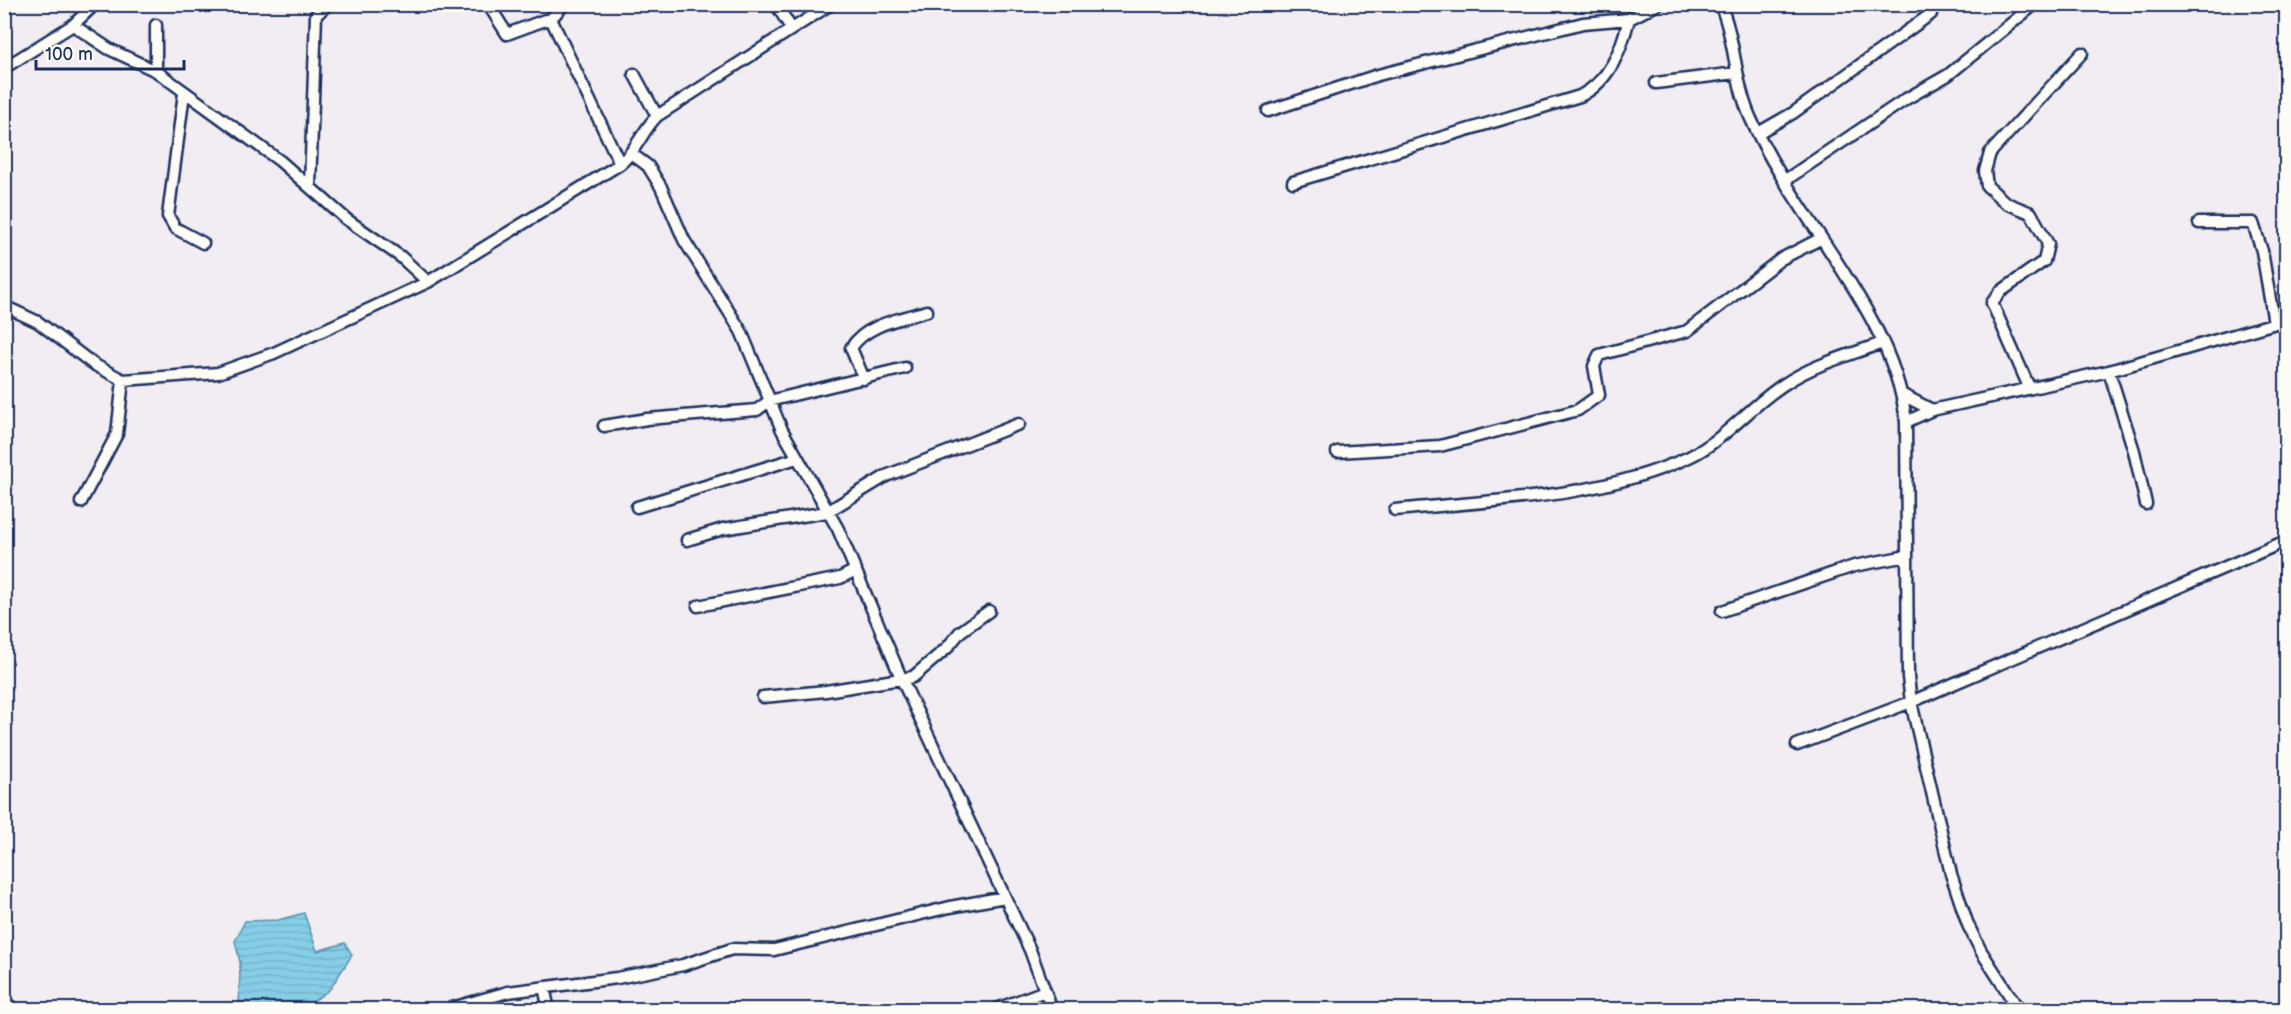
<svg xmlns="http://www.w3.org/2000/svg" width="2291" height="1014" viewBox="0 0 2291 1014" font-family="'Balsamiq Sans',sans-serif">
	<defs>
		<pattern id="water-rules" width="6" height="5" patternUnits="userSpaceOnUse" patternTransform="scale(1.5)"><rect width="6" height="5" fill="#85cee6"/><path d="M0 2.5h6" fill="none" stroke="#72b1c8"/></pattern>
	</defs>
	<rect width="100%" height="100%" fill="#f1edf2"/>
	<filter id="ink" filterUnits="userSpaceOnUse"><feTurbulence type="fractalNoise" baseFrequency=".0167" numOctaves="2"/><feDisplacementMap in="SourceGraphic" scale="12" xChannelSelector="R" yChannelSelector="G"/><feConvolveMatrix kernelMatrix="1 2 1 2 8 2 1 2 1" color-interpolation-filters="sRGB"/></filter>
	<g filter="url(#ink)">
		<path fill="url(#water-rules)" stroke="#5b8eb0" stroke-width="1.5" d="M 304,913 L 317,951 L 345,943 L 352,955 L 330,989 L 303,1009 L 239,1009 L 240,962 L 235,941 L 245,921 L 278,920 Z"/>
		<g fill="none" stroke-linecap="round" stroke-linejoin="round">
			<defs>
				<path id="minor" d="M 488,4 L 507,34 L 545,20 L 552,21 L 620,164
					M 776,4 L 791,28
					M 1720,4 C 1736,41 1734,82 1751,119 C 1794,218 1895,314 1906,422 L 1908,677 L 1911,702 L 1951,874 L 1968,925 L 1981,951 L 2019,1010
					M 550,20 L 564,4
					M 73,25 L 109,49 L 156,71 L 280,161 L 346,219 L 401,257 L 428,282
					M 156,25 L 156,71
					M 4,68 L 73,25 L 95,4
					M 634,74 L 657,116
					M 1656,83 L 1736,73
					M 184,93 L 168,216 L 175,228 L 203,243
					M 1268,111 L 1378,75 L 1583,23 L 1629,19
					M 1758,133 L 1793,113 L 1931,14
					M 632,154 L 648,166 L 661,187 L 684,240 L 741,331 L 782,430 L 838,529 L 902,680 L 1030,950 L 1052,1010
					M 1784,181 L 1906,99 L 1948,75 L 2035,4
					M 1293,182 L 1580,96 C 1610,81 1621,50 1629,19 L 1658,4
					M 310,186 L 316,15 L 328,4
					M 2199,223 L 2253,223 L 2262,251 L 2274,323
					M 4,306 L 38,322 L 93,364 L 123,380 L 218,373 L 274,353 L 428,282 L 620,164 C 637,150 642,131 657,116 L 831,4
					M 2109,371 L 2134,451 L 2146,504
					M 864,379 L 851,348 C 866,324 901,319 927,311
					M 2029,387 L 1992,303 L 2000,292 L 2044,261 L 2048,244 L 2031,213 L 2006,203 L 1987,186 L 1985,171 L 1990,153 L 2082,53
					M 1903,395 L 1932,410
					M 1906,422 L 1932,410 L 2109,371 L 2286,320
					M 604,426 L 647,419 L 757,410 L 769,401 L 905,368
					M 1337,452 L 1440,446 L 1578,410 L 1599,395 L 1594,366 L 1599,355 L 1687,331 L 1781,259 L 1820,239
					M 81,502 L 117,434 L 123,380
					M 637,507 L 797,458
					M 1395,510 C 1492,500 1599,499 1689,457 C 1725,440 1752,404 1786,383 C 1815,364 1850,355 1882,343
					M 687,540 L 723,529 L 827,512 L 886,476 L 1019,424
					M 698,606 L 840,578 L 856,570
					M 1722,611 L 1854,566 L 1907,556
					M 763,697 L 826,691 L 913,677 L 947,648 L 960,632 L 989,611
					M 1797,745 L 1911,702 L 2286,541
					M 544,987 L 549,1010
					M 4,1002 L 16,1010
					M 445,1010 L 508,992 L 617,978 L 683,965 L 732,949 L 774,950 L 950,907 L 1005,897
					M 994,1010 L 1045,991"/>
			</defs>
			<use href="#minor" stroke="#1b2f5e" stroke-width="15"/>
			<use href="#minor" stroke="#fdfcf7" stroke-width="10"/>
		</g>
	</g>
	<rect width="2291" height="1014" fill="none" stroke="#fdfcf7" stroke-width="24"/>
	<rect x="12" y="12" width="2267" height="990" fill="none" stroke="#1b2f5e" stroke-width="2" filter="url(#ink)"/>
	<path d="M36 60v9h148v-9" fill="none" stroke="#1b2f5e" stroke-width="3"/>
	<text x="45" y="60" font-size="18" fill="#1b2f5e" stroke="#fdfcf7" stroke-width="4.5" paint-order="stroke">100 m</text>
</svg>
